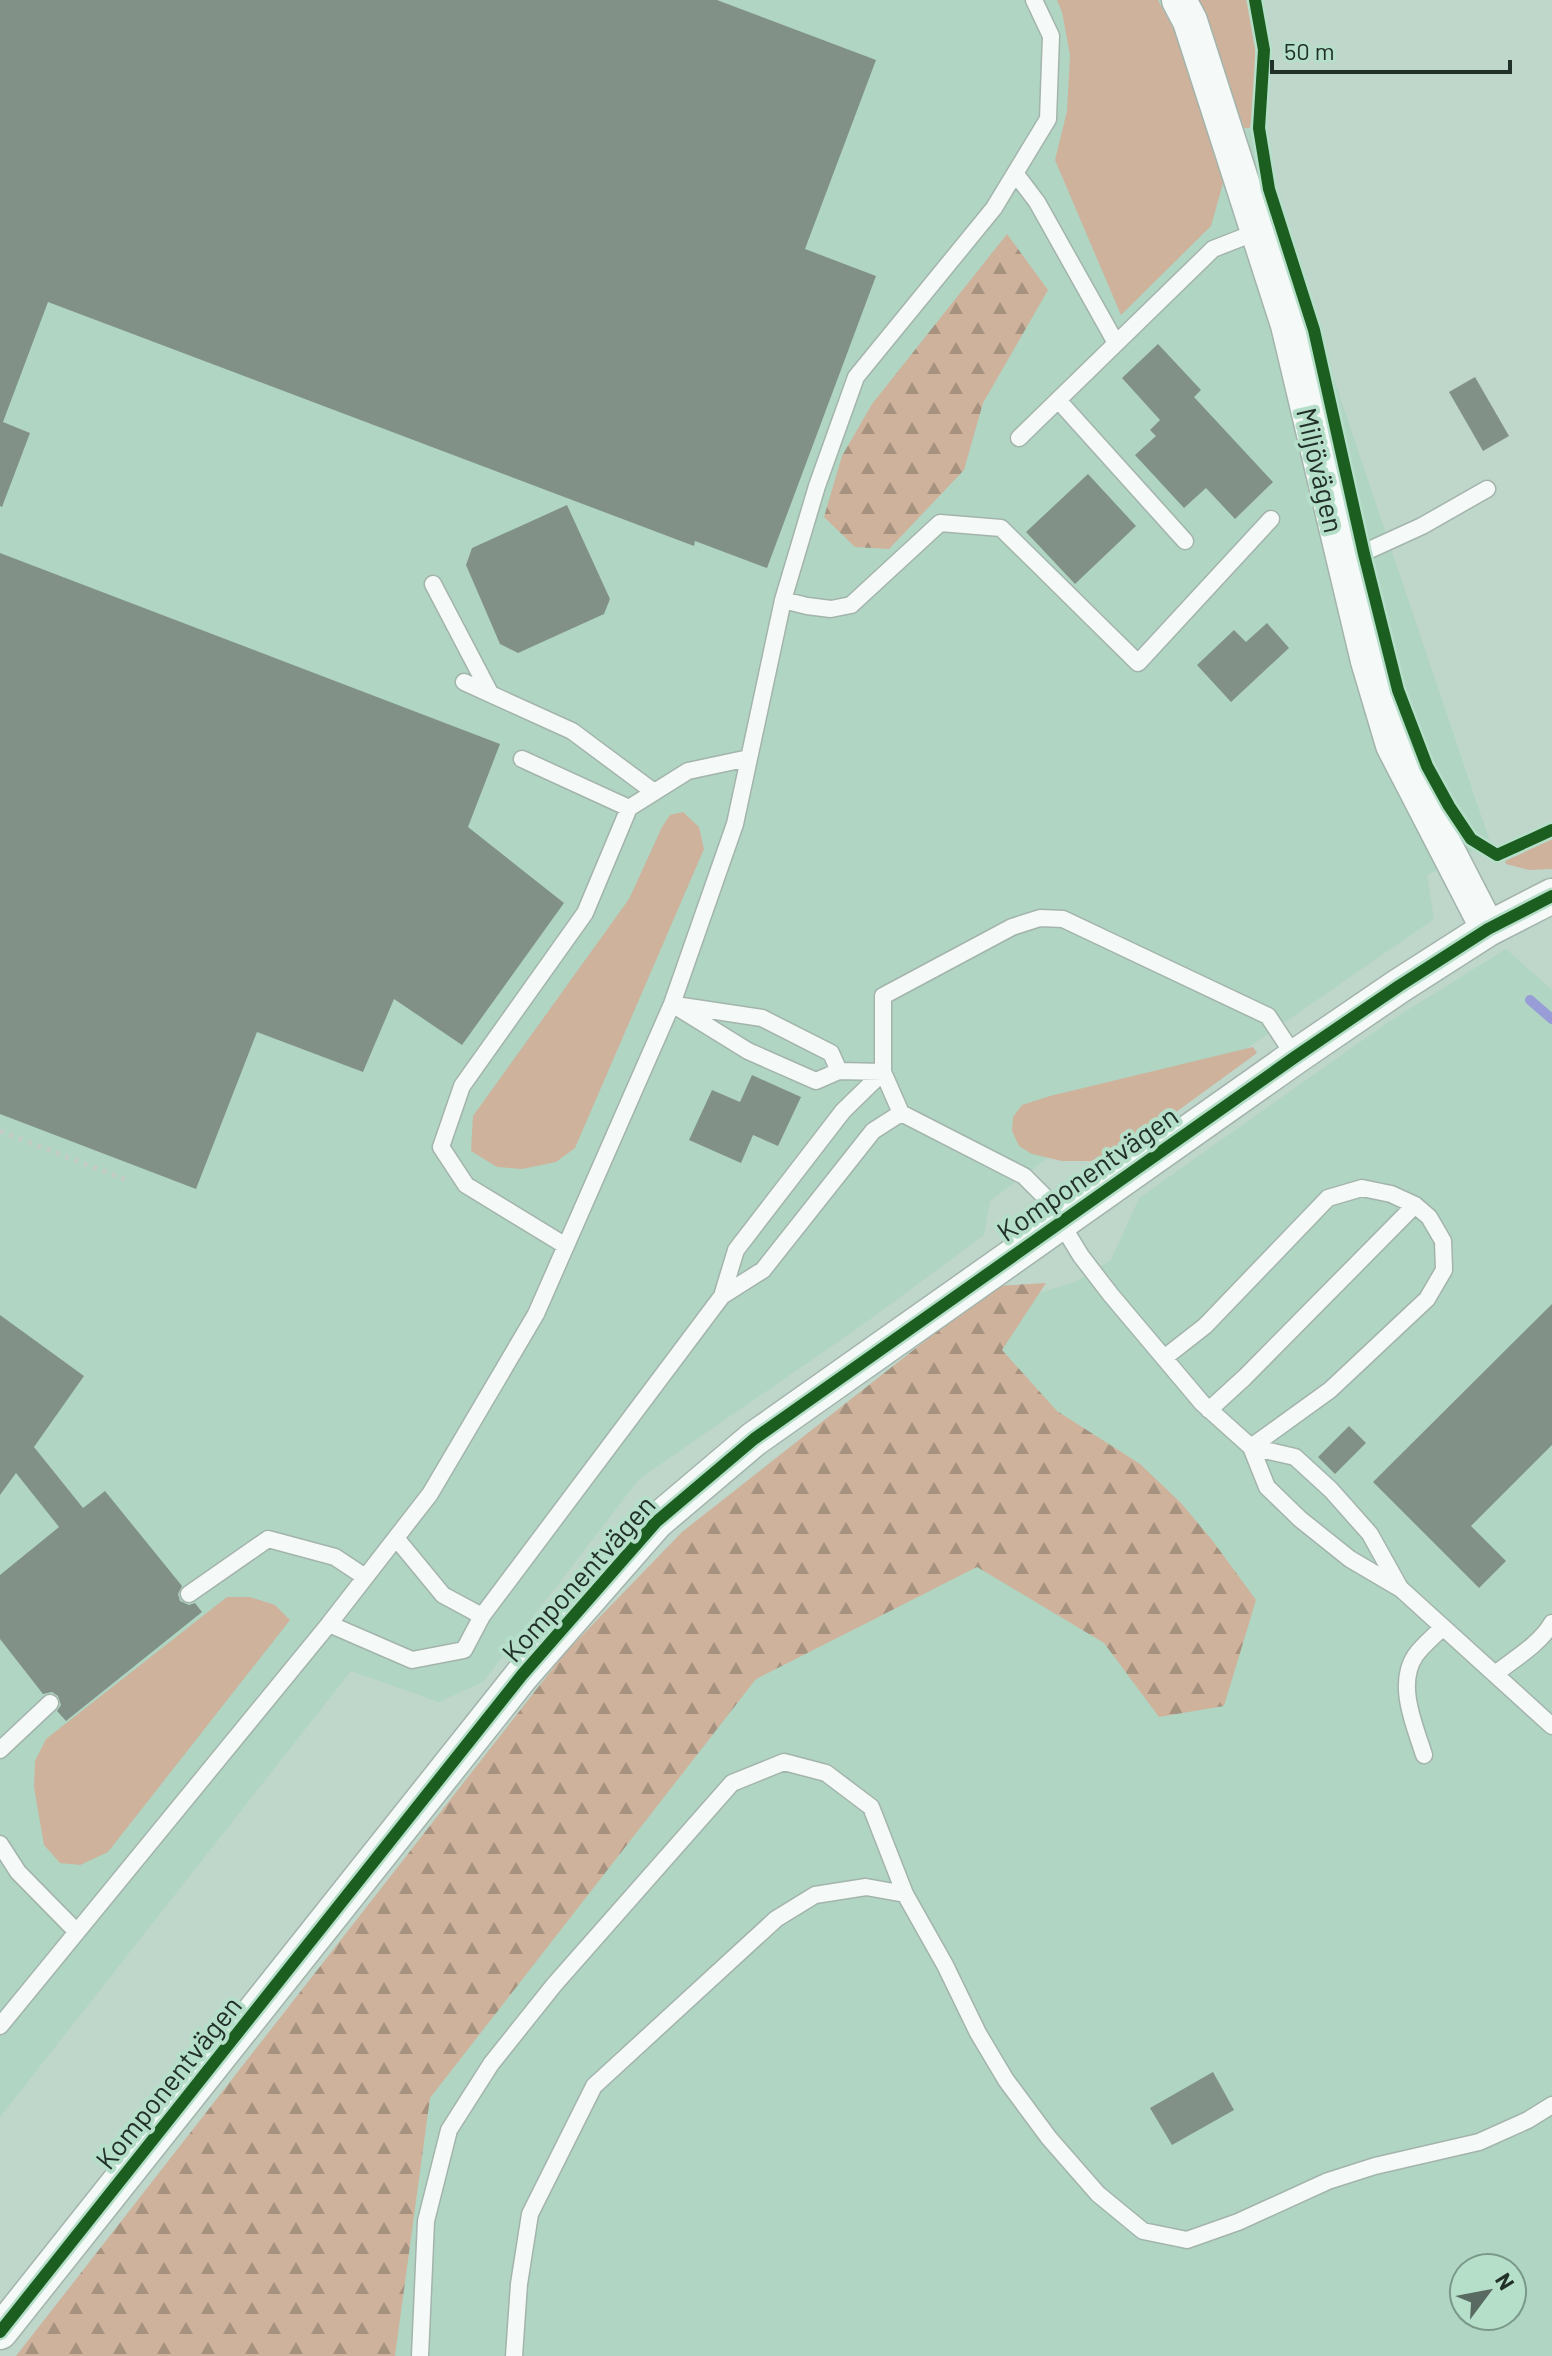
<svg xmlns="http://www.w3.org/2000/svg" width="1552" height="2356" viewBox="0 0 1552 2356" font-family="Barlow,sans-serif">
	<defs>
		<pattern id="forest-firs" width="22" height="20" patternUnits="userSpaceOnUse" patternTransform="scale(2)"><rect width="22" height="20" fill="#ceb29c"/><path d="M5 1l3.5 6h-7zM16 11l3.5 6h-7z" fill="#a7917f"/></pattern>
	</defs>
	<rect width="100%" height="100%" fill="#bfd6ca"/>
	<path fill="#b0d5c3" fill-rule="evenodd" d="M 0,0 L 1206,0 L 1490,842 L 1427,875 L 1434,919 L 1094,1154 L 1054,1153 L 990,1201 L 984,1235 L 861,1326 L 639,1479 L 483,1682 L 439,1702 L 351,1671 L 0,2117 Z
		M 1506,949 L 1552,990 L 1552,2356 L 228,2356 L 1013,1301 L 1075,1282 L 1111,1260 L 1139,1198 L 1387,1023 ZM 1464,2268 L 1512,2268 L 1512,2316 L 1464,2316 Z"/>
	<path fill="#ceb29c" d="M 1057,0 L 1158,0 L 1175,32 L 1225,176 L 1211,226 L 1121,315 L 1055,160 L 1067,111 L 1070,55 L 1062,12 Z
		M 1197,0 L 1248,0 C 1257,45 1260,83 1250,128 L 1244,128 L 1206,17 Z
		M 683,812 L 699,827 L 704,849 L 575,1148 L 556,1162 L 522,1169 L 497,1167 L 471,1151 L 473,1116 L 629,899 L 662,827 L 670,815 Z
		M 1552,839 L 1552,869 L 1529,870 L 1506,864 L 1505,861 Z
		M 1253,1047 L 1257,1053 L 1128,1147 L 1091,1161 L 1062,1161 L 1032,1154 L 1019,1146 L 1012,1131 L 1013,1117 L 1022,1105 L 1050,1096 Z
		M 227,1597 L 250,1597 L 275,1605 L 290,1620 L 108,1852 L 80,1865 L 60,1863 L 44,1845 L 34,1787 L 35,1761 L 46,1739 Z"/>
	<path fill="url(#forest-firs)" d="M 1007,234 L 1048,290 L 983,403 L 964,470 L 889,549 L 855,547 L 824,517 L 842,456 L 872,404 Z
		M 1046,1283 L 1002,1350 L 1057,1411 L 1140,1464 L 1181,1503 L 1212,1540 L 1256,1600 L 1224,1706 L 1159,1717 L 1104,1643 L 977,1567 L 756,1679 L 430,2098 L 395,2356 L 16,2356 L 564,1654 L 682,1532 L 995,1286 Z"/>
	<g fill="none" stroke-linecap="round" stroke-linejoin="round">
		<path stroke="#989dd7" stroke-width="10" d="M 1530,1000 L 1552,1019"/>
	</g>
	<path fill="#829187" d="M 0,0 L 717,0 L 876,60 L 805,249 L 876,276 L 767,568 L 695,541 L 694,546 L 48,302 L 3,422 L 30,433 L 2,507 L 0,506 Z
		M 1158,344 L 1201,390 L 1194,397 L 1273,482 L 1235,519 L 1206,488 L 1184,508 L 1135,455 L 1156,436 L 1150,430 L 1160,420 L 1122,378 Z
		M 1475,377 L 1509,436 L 1483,451 L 1449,392 Z
		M 1088,474 L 1136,526 L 1075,584 L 1026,532 Z
		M 567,505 L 610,599 L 604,614 L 518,653 L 500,644 L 466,565 L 472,548 Z
		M 0,553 L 500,744 L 468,827 L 564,903 L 462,1045 L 394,999 L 363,1072 L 257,1032 L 196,1189 L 0,1114 Z
		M 1267,623 L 1289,648 L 1231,702 L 1197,665 L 1234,630 L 1246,642 Z
		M 752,1075 L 801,1097 L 778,1146 L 753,1135 L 741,1163 L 689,1140 L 712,1090 L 740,1102 Z
		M 1552,1304 L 1552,1445 L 1471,1526 L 1506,1561 L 1479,1588 L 1373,1482 Z
		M 0,1315 L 84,1376 L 34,1447 L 83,1508 L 105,1491 L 182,1586 L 178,1594 L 180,1601 L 189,1605 L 195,1603 L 202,1612 L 66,1721 L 57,1711 L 61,1705 L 58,1696 L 52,1692 L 43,1694 L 0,1639 L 0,1575 L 59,1527 L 16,1473 L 0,1495 Z
		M 1349,1426 L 1366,1443 L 1335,1474 L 1318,1457 Z
		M 1213,2072 L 1234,2110 L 1172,2145 L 1150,2108 Z"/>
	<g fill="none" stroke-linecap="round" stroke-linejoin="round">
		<defs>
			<path id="lane" d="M 1015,173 L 1037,202 L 1116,343
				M 1058,400 L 1185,541
				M 1019,438 L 1213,249 L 1259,231
				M 1343,562 L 1422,526 L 1487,489
				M 433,584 L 490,693
				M 783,600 L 807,606 L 831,609 L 851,605 L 940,523 L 1001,528 L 1138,663 L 1271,519
				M 464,682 L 572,731 L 654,792
				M 522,759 L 629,808
				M 672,1004 L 748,1051 L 816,1081 L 839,1071 L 883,1072
				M 682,1006 L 762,1018 L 831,1053 L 839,1071
				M 1295,1057 L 1268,1016 L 1063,919 L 1040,918 L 1012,927 L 883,996 L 883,1072 L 901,1113 L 1024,1176 L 1045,1197 L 1081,1256 L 1111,1295 L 1202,1403 L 1251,1447 L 1267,1487 L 1300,1519 L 1350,1559 L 1401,1589 L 1552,1726
				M 566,1246 L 466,1185 L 441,1147 L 462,1086 L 585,913 L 629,808 L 688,771 L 749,758
				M 722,1296 L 736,1250 L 843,1111 L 883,1072
				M 1164,1358 L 1205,1326 L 1328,1198 L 1362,1188 L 1391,1194 L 1415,1205 L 1429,1217 L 1443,1241 L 1444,1270 L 1427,1299 L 1330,1390 L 1251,1447
				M 1209,1410 L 1245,1377 L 1415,1205
				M 1251,1447 L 1295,1457 L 1331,1490 L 1370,1534 L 1400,1588
				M 396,1538 L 443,1595 L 482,1616
				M 189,1594 L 268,1539 L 335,1557 L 365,1577
				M 329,1624 L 412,1660 L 464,1650 L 482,1616 L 722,1296 L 763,1270 L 873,1131 L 901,1113
				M 1495,1674 C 1514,1659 1540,1644 1552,1623
				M 0,1750 L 50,1703
				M 1424,1755 C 1415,1726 1396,1685 1415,1656 C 1422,1646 1433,1637 1442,1628
				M 0,1844 L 18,1872 L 76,1931
				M 0,2026 L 329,1624 L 430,1494 L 536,1314 L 672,1004 L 735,824 L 783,600 L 817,486 L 856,377 L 994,208 L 1048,119 L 1051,36 L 1034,0
				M 420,2356 L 426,2221 L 449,2130 L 491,2064 L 554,1985 L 732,1783 L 784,1762 L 826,1773 L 871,1807 L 905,1894 L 945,1965 L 978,2033 L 1006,2080 L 1049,2138 L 1098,2194 L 1143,2231 L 1187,2240 L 1238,2222 L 1328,2181 L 1375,2166 L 1479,2142 L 1528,2120 L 1552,2105
				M 514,2356 L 519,2284 L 530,2214 L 594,2086 L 776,1919 L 815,1895 L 866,1887 L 905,1894"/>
			<path id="street" d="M 1179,0 L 1190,21 L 1288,325 L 1368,661 L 1393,745 L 1488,929
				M 0,2332 L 522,1675 L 656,1522 L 754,1439 L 1295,1057 L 1399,986 L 1488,929 L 1552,896"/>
		</defs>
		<use href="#lane" stroke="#a3b4ac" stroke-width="19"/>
		<use href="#street" stroke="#a3b4ac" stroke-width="37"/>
		<path stroke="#c5cbc7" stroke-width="5" stroke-dasharray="4 6" stroke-linecap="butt" d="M 0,1131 L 129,1181"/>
		<use href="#lane" stroke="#f5f9f7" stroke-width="16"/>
		<use href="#street" stroke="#f5f9f7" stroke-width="34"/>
		<defs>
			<path id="cycleway" d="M 1255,0 L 1264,50 L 1259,128 L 1269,189 L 1314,330 L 1364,554 L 1398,690 L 1427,766 L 1449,806 L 1471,839 L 1497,855 L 1552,830
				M 0,2332 L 522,1675 L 656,1522 L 754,1439 L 1295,1057 L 1399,986 L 1488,929 L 1552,896"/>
		</defs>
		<use href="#cycleway" stroke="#b6dfca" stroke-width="17"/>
		<use href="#cycleway" stroke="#1b5e20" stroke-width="12"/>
	</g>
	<g text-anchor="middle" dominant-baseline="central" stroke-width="8" stroke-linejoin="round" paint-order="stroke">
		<g font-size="28" fill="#213029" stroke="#b6dfca">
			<text transform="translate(1321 470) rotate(77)">Miljövägen</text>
			<text transform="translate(1087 1173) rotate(-35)">Komponentvägen</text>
			<text transform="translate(578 1578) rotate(-48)">Komponentvägen</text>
			<text transform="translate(168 2082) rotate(-51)">Komponentvägen</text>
		</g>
	</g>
	<g transform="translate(1488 2292) rotate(58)"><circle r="38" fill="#b6dfca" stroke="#7a998a" stroke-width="2"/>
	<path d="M0-6L14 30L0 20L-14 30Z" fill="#586a61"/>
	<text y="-12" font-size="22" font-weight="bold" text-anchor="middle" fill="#213029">N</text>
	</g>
	<path d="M1272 60v12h238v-12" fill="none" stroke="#213029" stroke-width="4"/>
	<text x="1284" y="60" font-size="24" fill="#213029" stroke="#b6dfca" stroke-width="6" paint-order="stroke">50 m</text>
</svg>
